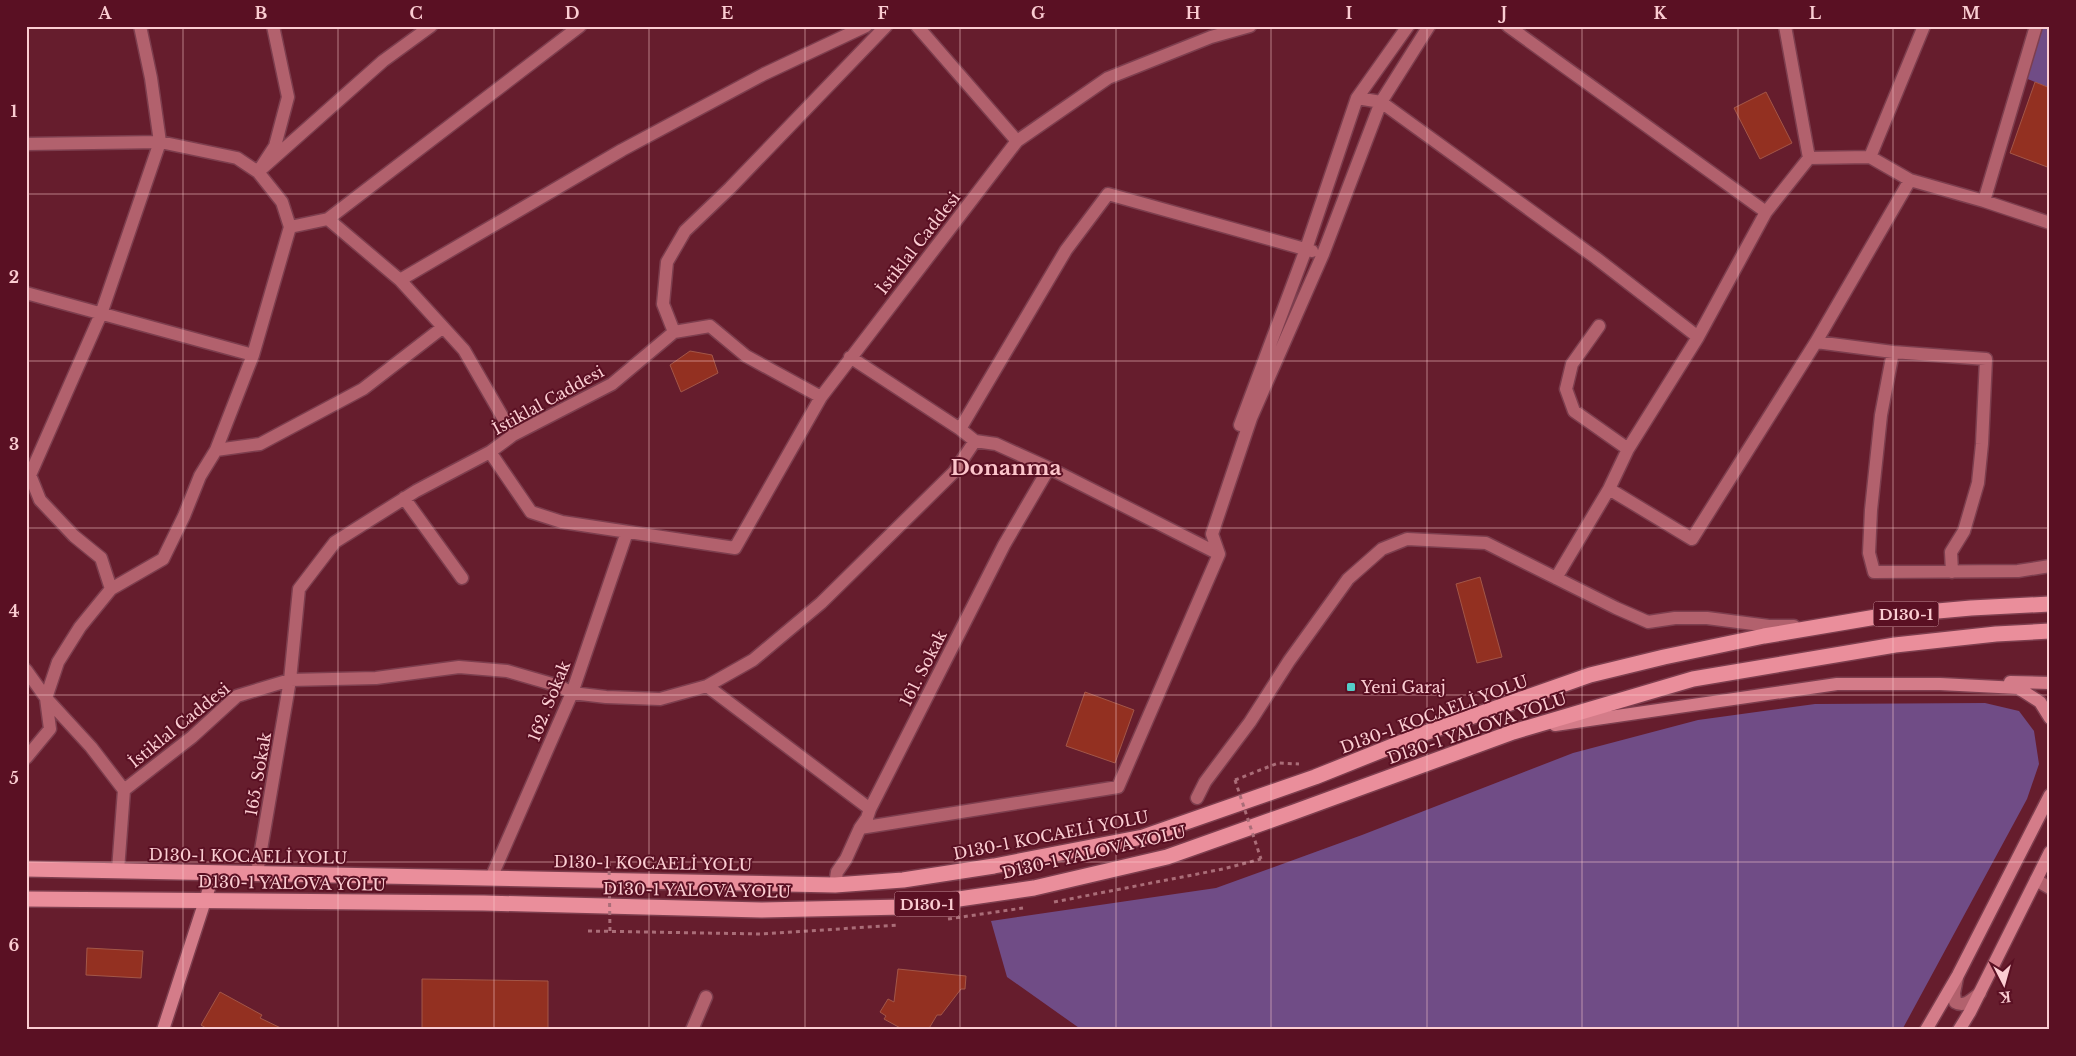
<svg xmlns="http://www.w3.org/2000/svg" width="2076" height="1056" viewBox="0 0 2076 1056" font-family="'Libre Baskerville',serif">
	<rect width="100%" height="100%" fill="#661d2d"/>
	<path fill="#704c86" d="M 2041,26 L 2050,26 L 2050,88 L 2025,78 Z
		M 1985,703 L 2019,711 L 2034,731 L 2039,764 L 2027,799 L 1902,1030 L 1082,1030 L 1007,977 L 991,921 L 1216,888 L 1362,835 L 1573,753 L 1698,720 L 1815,704 Z"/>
	<path fill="#933021" stroke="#a35648" d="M 2035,82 L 2050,88 L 2050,168 L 2010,153 Z
		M 1766,92 L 1792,143 L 1760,159 L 1734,108 Z
		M 690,351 L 712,355 L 718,373 L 681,392 L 670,365 Z
		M 1480,577 L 1502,657 L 1477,663 L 1456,584 Z
		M 1085,692 L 1134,710 L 1115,763 L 1066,746 Z
		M 87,948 L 143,951 L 141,978 L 86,975 Z
		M 898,969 L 966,976 L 965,989 L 961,989 L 941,1015 L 937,1015 L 928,1030 L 904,1030 L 884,1019 L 886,1016 L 880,1012 L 888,999 L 894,1002 Z
		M 422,979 L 548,981 L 548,1030 L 422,1030 Z
		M 220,992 L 262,1015 L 260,1018 L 285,1030 L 209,1030 L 201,1025 Z"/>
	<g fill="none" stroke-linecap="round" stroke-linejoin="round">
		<defs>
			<path id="minor" d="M 273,26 L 288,97 L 275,146 L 258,172 L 383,61 L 431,26
				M 917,26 L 1017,141
				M 1508,26 L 1766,212
				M 1785,26 L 1809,158
				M 1357,98 L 1381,102 L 1596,258 L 1698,337
				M 26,144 L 160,142 L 237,158 L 258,172 L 282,202 L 290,227 L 253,355 L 216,450 L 200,476 L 184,516 L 163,559 L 111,589 L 80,627 L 58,662 L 46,698 L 50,729 L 26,758
				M 1870,157 L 1910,180 L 1984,201 L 2050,223
				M 1984,201 L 2036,26
				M 328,219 L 400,280 L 464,350 L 513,435
				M 290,227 L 328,219 L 580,26
				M 400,280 L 622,150 L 764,74 L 866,26
				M 26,293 L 253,355
				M 1599,326 L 1572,364 L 1566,389 L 1574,411 L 1628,449
				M 674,332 L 663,304 L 667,262 L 685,231 L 730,188 L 886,26
				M 1816,342 L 1910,180
				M 1893,352 L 1881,415 L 1871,510 L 1869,553 L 1874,572 L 2018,571 L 2050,566
				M 850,357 L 960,429
				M 1240,425 L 1306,249 L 1357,98 L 1408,26
				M 975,441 L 960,429 L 1066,250 L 1108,194 L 1312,251
				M 216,450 L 260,444 L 363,389 L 442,328
				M 490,452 L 531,512 L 562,522 L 735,548 L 821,397
				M 26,473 L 30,475 L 40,500 L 74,536 L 101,558 L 111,589
				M 26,479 L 30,475 L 101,314 L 160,142 L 151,78 L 140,26
				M 1609,489 L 1692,539 L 1816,342 L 1893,352 L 1986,359 L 1982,444 L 1978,483 L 1964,531 L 1951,552 L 1952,572
				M 404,498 L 462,578
				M 1556,578 L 1609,489 L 1628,449 L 1698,337 L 1766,212 L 1809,158 L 1870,157 L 1924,26
				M 26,670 L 46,698 L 91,747 L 124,790
				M 707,686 L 870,809
				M 1197,798 L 1205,782 L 1250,722 L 1289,661 L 1348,579 L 1382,549 L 1407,539 L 1486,543 L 1616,608 L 1648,622 L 1675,618 L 1707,618 L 1769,626 L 1794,626
				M 860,828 L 1118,787 L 1219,554 L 1212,534 L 1251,418 L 1323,254 L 1381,102 L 1429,26
				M 118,870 L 124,790 L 192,737 L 237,696 L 290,680 L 376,678 L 459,667 L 507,671 L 559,686 L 572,693 L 606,697 L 660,699 L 707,686 L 753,660 L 821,603 L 954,472 L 975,441 L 996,444 L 1049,468 L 1219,554
				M 257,873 L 290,680 L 299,589 L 335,542 L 416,491 L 490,452 L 513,435 L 612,384 L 674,332 L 710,326 L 746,356 L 821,397 L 1017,141 L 1108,78 L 1211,37 L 1250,26
				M 491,878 L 572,693 L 627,532
				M 2036,880 L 2050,888
				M 835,885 L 837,872 L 846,859 L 860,828 L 867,818 L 870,809 L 1004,545 L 1049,468
				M 1957,978 L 1954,993 L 1955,1002 C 1965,1008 1972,999 1980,993
				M 692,1030 L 706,997"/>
			<path id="major" d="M 2010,682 L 2050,683
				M 1555,725 L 1837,684 L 1940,684 L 2018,688 L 2040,702 L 2050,718
				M 163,1030 L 214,873
				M 1926,1030 L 1958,975 L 2050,795
				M 1959,1030 L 1970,1012 L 2050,852"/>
			<path id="highway" d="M 26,869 L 835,885 L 903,880 L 994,866 L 1143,837 L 1315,777 L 1425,733 L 1590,675 L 1664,657 L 1764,636 L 1882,616 L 1971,608 L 2050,604
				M 26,899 L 484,903 L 761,910 L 904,907 L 1034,888 L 1167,857 L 1294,812 L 1513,732 L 1693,679 L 1895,645 L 1996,634 L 2050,631"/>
		</defs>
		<use href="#minor" stroke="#7d3e4e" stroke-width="15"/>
		<use href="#major" stroke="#7d3e4e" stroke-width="15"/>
		<use href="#highway" stroke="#7d3e4e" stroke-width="18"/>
		<path stroke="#aa6d78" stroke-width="3" stroke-dasharray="4 4" stroke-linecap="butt" d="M 1235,780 L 1278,763 L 1299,764
			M 1054,902 L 1223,869 L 1261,859
			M 948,919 L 1023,908
			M 588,931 L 762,934 L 899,925"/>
		<use href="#minor" stroke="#b2616d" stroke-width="12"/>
		<use href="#major" stroke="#d47c89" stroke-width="12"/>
		<use href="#highway" stroke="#ea8e9b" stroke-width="15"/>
		<path stroke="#aa6d78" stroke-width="3" stroke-dasharray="4 4" stroke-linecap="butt" d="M 1235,780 L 1261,859
			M 609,863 L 610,932"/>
	</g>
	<path fill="none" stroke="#fbcdd2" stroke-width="1" stroke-opacity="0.55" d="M 183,26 L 183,1030M 338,26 L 338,1030M 494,26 L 494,1030M 649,26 L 649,1030M 805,26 L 805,1030M 960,26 L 960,1030M 1116,26 L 1116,1030M 1271,26 L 1271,1030M 1427,26 L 1427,1030M 1582,26 L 1582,1030M 1738,26 L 1738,1030M 1893,26 L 1893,1030M 26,194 L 2050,194M 26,361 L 2050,361M 26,528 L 2050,528M 26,695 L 2050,695M 26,862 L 2050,862"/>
	<rect fill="#54cdc8" stroke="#5a1023" stroke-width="2" x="1346" y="682" width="10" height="10" rx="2.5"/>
	<g text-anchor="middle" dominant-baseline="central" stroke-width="4" stroke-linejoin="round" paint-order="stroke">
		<g fill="#5a1023" stroke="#cb949e" stroke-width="1">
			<rect x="1873.5" y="601.5" width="65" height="25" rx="4"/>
			<rect x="894.5" y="891.5" width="65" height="25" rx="4"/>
		</g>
		<g font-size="15" font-weight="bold" fill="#fbcdd2">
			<text x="1906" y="614">D130-1</text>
			<text x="927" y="904">D130-1</text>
		</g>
		<g font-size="16" fill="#fbcdd2" stroke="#5a1023">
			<text transform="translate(918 243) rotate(-52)">İstiklal Caddesi</text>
			<text transform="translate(548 400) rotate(-29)">İstiklal Caddesi</text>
			<text transform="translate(923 668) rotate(-63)">161. Sokak</text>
			<text transform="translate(549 701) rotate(-68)">162. Sokak</text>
			<text transform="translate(1434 714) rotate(-20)">D130-1 KOCAELİ YOLU</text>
			<text transform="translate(179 725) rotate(-39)">İstiklal Caddesi</text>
			<text transform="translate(1477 728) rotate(-19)">D130-1 YALOVA YOLU</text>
			<text transform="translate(258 774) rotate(-80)">165. Sokak</text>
			<text transform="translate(1051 835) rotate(-11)">D130-1 KOCAELİ YOLU</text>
			<text transform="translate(1094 852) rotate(-13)">D130-1 YALOVA YOLU</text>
			<text transform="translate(248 856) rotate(1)">D130-1 KOCAELİ YOLU</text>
			<text transform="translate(653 863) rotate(1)">D130-1 KOCAELİ YOLU</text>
			<text transform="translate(292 883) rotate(1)">D130-1 YALOVA YOLU</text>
			<text transform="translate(697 890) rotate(1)">D130-1 YALOVA YOLU</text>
		</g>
		<g font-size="16" fill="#fbcdd2" stroke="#5a1023" text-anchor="start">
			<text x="1361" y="687">Yeni Garaj</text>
		</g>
		<g font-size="21" font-weight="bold" fill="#fcc5cb" stroke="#5a1023">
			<text x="1006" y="468">Donanma</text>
		</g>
	</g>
	<rect width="2076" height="1056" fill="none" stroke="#5a1023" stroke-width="55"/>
	<g transform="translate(2004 984) rotate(174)" stroke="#5a1023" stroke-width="4" paint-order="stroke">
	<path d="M0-4L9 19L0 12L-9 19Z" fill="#fbcdd2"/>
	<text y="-8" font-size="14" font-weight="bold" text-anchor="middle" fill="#fbcdd2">K</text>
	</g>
	<rect x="28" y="28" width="2020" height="1000" fill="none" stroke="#fbcdd2" stroke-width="2"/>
	<g font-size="16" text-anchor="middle" font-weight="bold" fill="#fbcdd2">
		<text x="105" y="19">A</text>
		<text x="261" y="19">B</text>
		<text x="416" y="19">C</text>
		<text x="572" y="19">D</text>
		<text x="727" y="19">E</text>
		<text x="883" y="19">F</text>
		<text x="1038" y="19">G</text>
		<text x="1193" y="19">H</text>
		<text x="1349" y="19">I</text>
		<text x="1504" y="19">J</text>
		<text x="1660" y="19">K</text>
		<text x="1815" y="19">L</text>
		<text x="1971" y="19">M</text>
		<text x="14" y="117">1</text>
		<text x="14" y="283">2</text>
		<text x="14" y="450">3</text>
		<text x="14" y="617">4</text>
		<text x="14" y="784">5</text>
		<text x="14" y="951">6</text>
	</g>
</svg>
